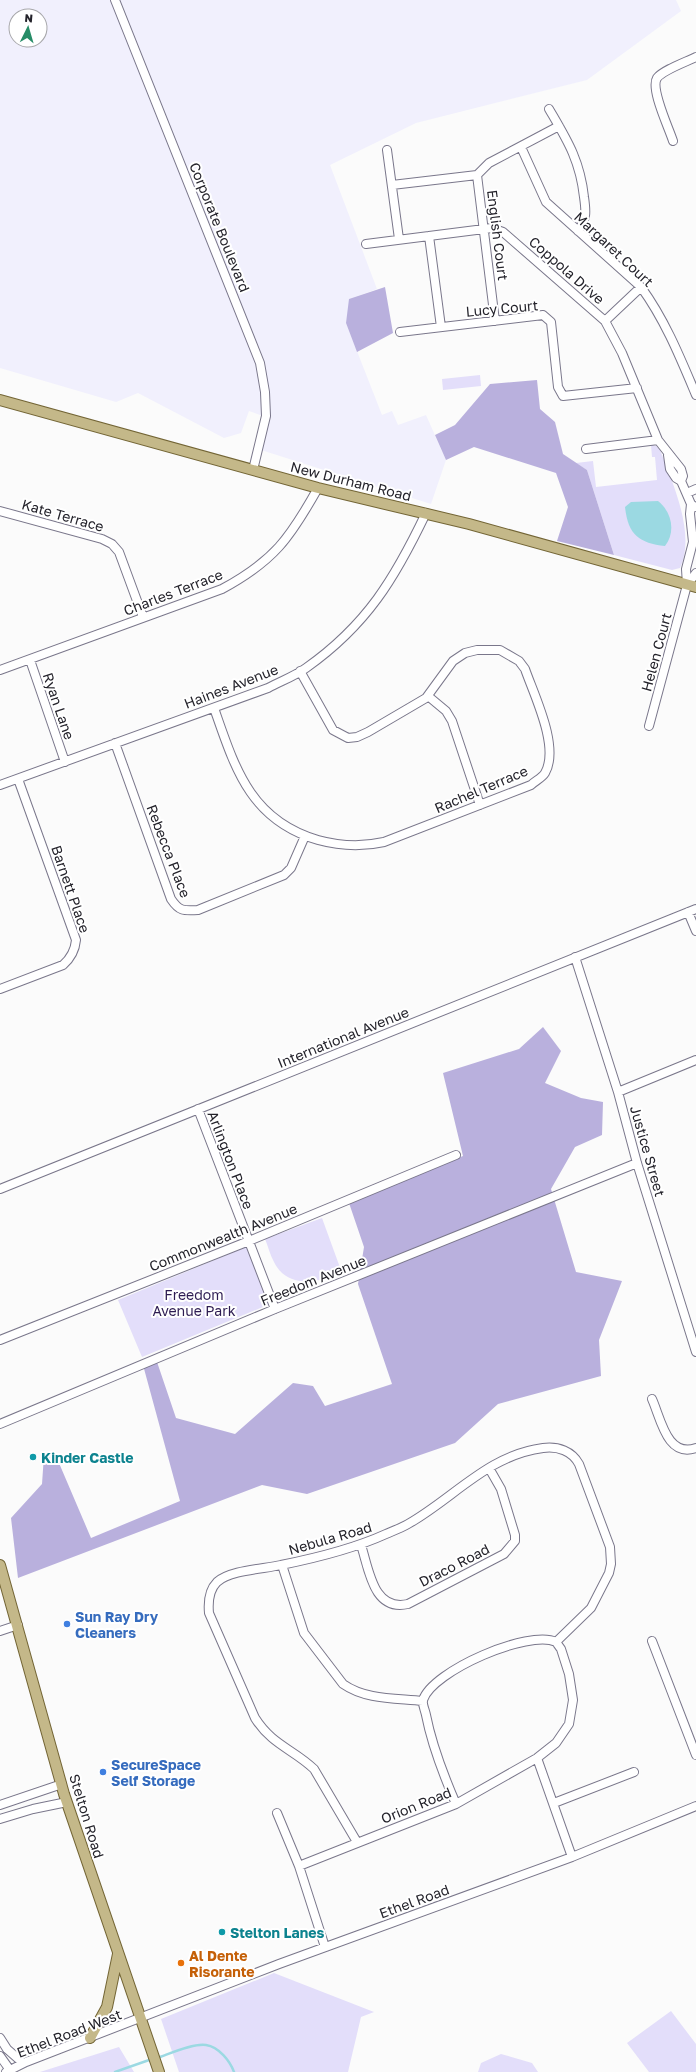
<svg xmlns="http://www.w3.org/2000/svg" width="696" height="2072" viewBox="0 0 696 2072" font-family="'Golos Text',sans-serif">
	<rect width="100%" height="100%" fill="#fbfbfb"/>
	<path fill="#f1f0fd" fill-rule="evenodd" d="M 0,0 L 676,0 L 681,11 L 587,80 L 416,123 L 330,165 L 377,289 L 350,299 L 346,323 L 382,415 L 392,411 L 398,425 L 426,415 L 446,460 L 431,504 L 261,450 L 268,418 L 249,411 L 241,433 L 224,438 L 138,393 L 116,402 L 0,368 ZM 16,16 L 40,16 L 40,40 L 16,40 Z"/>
	<path fill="#e3defa" d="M 480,375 L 481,386 L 443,390 L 442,379 Z
		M 651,445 L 656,446 L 660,450 C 673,483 696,535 680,568 L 672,570 L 614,555 L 587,470 L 576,463 L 593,461 L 596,487 L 657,480 L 655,457 L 652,457 Z
		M 322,1218 L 342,1273 C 319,1282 288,1290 274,1262 C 270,1255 268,1246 265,1239 Z
		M 246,1247 L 270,1304 L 142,1357 L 118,1300 Z
		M 274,1973 L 374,2012 L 361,2017 L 348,2072 L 179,2072 L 161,2019 Z
		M 671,2011 L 696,2044 L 696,2072 L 649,2072 L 627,2043 Z
		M 119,2047 L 134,2072 L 40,2072 Z
		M 501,2054 L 532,2063 L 538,2072 L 478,2072 L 481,2063 Z"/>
	<path fill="#b9b0dd" d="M 385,287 L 393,333 L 357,352 L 346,323 L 349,299 Z
		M 537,380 L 540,409 L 555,422 L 563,454 L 587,470 L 614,555 L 557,541 L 568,507 L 556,473 L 474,447 L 446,460 L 435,435 L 455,425 L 490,384 Z
		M 543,1027 L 561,1051 L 545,1083 L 581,1098 L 603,1102 L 602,1135 L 575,1147 L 551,1189 L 576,1272 L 622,1281 L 599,1340 L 601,1376 L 498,1404 L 455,1443 L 307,1494 L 262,1485 L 18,1578 L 11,1518 L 42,1484 L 44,1455 L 56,1456 L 91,1538 L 180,1501 L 143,1365 L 156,1359 L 176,1418 L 235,1434 L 293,1383 L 313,1386 L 325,1406 L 392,1384 L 358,1284 L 364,1247 L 349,1203 L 463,1156 L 443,1073 L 519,1049 Z"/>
	<path fill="#9bd9e2" d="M 658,501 C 672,512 676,532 665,546 C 639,543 628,535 625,507 L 631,502 Z"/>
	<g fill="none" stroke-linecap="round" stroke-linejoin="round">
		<path stroke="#9bd9e2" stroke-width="2.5" d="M 157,2058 C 169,2054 193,2043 206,2045 C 219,2047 230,2061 234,2072
			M 115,2072 L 152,2059"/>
		<defs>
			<path id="minor" d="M 115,0 L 260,363 L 265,392 L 266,416 L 253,470
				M 549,109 C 567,140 580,160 584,197 C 586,211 587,219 578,231
				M 673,141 C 669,128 650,89 657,78 C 663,70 686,62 696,57
				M 521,147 L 546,202 L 641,287 C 665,320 680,357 696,395
				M 387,150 L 399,239
				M 477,175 L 495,321
				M 477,175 L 489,163 L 559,126
				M 392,185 L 477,175
				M 429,236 L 441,327
				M 366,244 L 492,228 L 503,232 L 605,321 L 622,353 L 658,440 L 681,469 L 683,476 L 681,481
				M 605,321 L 641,287
				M 400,332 L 543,315 L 551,322 L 558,387 L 563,396 L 637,388
				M 586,449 L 658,440
				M 668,455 L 670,469 L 676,478 L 681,481 L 691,504 L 695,507
				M 687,493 L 696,489
				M 0,511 L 102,539 L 112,544 L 119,552 L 143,617
				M 687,585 L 696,573
				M 30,660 L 65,762
				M 0,670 L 222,589 C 274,561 290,538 318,488
				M 428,696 L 446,711 L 452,721 L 480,805
				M 214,708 C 235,768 250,820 318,840 C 340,846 362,847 384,842 L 531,785 C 535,781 542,778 545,773 C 560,747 534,695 525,669 L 519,661 L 500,650 L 477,650 L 465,653 L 453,661 L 426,698 L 368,732 L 357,737 L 348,738 L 333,730 L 300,671
				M 649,726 L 687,585 L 686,569 L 693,542 L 690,514 L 691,504
				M 115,743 L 171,899 C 179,911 183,911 198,910 L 284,875 L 291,868 L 305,836
				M 0,785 L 268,688 C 281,681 295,676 306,668 C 367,625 395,578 426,513
				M 688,912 L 696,931
				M 575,957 L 618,1092 L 637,1163 L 696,1352
				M 0,989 L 63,965 C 71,958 75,951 76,940 L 18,779
				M 618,1092 L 696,1060
				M 198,1109 L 275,1309
				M 0,1189 L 696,909
				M 0,1340 L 249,1241 L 456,1155
				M 652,1399 C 661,1419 667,1458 696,1448
				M 0,1424 L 275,1309 L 637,1163
				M 361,1545 C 369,1569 373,1612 408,1604 L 504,1554 L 515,1541 L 515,1535 L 501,1489 L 489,1468
				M 282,1565 L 304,1633 L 343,1684 C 366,1700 395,1698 423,1701
				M 0,1631 L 18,1625
				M 652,1641 L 696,1755
				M 537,1758 L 572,1857
				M 554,1803 L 634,1772
				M 456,1804 C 443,1774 432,1746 426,1715 C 425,1710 422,1704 423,1700 C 432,1671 529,1629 556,1642
				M 0,1805 L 62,1784
				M 277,1813 L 299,1866 L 325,1947
				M 0,1819 L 33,1809 L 67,1802
				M 357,1842 L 314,1769 C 293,1749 272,1745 255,1718 L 209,1613 C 208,1602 209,1590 217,1582 C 230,1570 264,1569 281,1565 C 316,1558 353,1549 386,1534 C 393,1531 401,1528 408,1524 C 454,1498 488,1455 543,1448 C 558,1446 572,1451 579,1464 L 610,1547 L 611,1564 L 609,1573 L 591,1608 L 556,1642
				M 299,1866 L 456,1804 L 537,1758 L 556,1743 L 569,1724 L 573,1700 L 569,1674 L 561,1649 L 556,1642
				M 0,2038 L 7,2049 L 23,2063
				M 0,2056 L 10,2070
				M 6,2072 L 26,2062 L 279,1964 L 572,1857 L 696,1806"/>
			<path id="major" d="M 0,400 L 318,488 L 469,524 L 696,587
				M 0,1565 L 64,1794 L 159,2072
				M 90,2038 L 107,2007 L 118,1954"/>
		</defs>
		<use href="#minor" stroke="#7a778b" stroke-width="10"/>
		<use href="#major" stroke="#736535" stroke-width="12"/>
		<use href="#minor" stroke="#fff" stroke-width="8"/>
		<use href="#major" stroke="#c4b889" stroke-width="10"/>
	</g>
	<g fill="#0f9aa8" stroke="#fff" stroke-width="1.5">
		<circle cx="33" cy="1457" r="4"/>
		<circle cx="222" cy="1932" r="4"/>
	</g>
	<g fill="#3f7fe0" stroke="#fff" stroke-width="1.5">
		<circle cx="67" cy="1624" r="4"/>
		<circle cx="103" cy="1772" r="4"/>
	</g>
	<circle fill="#e8710a" stroke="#fff" stroke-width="1.5" cx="181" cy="1963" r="4"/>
	<g text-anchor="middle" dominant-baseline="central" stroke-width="4" stroke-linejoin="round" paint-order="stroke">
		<g font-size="14" fill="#24232b" stroke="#fff">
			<text transform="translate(220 227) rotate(68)">Corporate Boulevard</text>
			<text transform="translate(498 235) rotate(83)">English Court</text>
			<text transform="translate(614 249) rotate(43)">Margaret Court</text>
			<text transform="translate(567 270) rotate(41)">Coppola Drive</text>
			<text transform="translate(502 308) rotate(-5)">Lucy Court</text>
			<text transform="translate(351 481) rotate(14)">New Durham Road</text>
			<text transform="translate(63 515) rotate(16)">Kate Terrace</text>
			<text transform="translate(173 592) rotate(-21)">Charles Terrace</text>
			<text transform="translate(656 652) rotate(-75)">Helen Court</text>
			<text transform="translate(231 686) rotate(-21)">Haines Avenue</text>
			<text transform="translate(59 706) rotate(71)">Ryan Lane</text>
			<text transform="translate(481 789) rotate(-23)">Rachel Terrace</text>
			<text transform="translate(169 851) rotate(69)">Rebecca Place</text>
			<text transform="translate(71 889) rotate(71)">Barnett Place</text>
			<text transform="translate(343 1037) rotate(-22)">International Avenue</text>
			<text transform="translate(648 1151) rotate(74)">Justice Street</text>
			<text transform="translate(231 1160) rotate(69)">Arlington Place</text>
			<text transform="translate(223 1237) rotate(-22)">Commonwealth Avenue</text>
			<text transform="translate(313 1280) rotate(-22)">Freedom Avenue</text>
			<text transform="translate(330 1538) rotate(-16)">Nebula Road</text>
			<text transform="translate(454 1565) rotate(-27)">Draco Road</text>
			<text transform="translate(416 1805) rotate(-22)">Orion Road</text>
			<text transform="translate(87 1816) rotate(73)">Stelton Road</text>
			<text transform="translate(414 1901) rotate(-20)">Ethel Road</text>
			<text transform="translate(69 2033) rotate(-21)">Ethel Road West</text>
		</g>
		<g font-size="14" fill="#2d1c52" stroke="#fff">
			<text x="194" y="1294">Freedom<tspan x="194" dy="16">Avenue Park</tspan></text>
		</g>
		<g font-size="14" font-weight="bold" fill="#0d838f" stroke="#fff" text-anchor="start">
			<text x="41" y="1457">Kinder Castle</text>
			<text x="230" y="1932">Stelton Lanes</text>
		</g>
		<g font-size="14" font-weight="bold" fill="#366cbe" stroke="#fff" text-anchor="start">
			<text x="75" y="1616">Sun Ray Dry<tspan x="75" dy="16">Cleaners</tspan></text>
			<text x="111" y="1764">SecureSpace<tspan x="111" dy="16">Self Storage</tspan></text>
		</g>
		<g font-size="14" font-weight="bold" fill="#c56008" stroke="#fff" text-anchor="start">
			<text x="189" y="1955">Al Dente<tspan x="189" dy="16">Risorante</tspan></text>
		</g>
	</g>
	<g transform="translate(28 28) rotate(5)"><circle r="19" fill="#ffffff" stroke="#a7a7aa"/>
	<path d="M0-3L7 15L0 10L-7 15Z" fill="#268c67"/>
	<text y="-6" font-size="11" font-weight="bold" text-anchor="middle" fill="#24232b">N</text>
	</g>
</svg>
